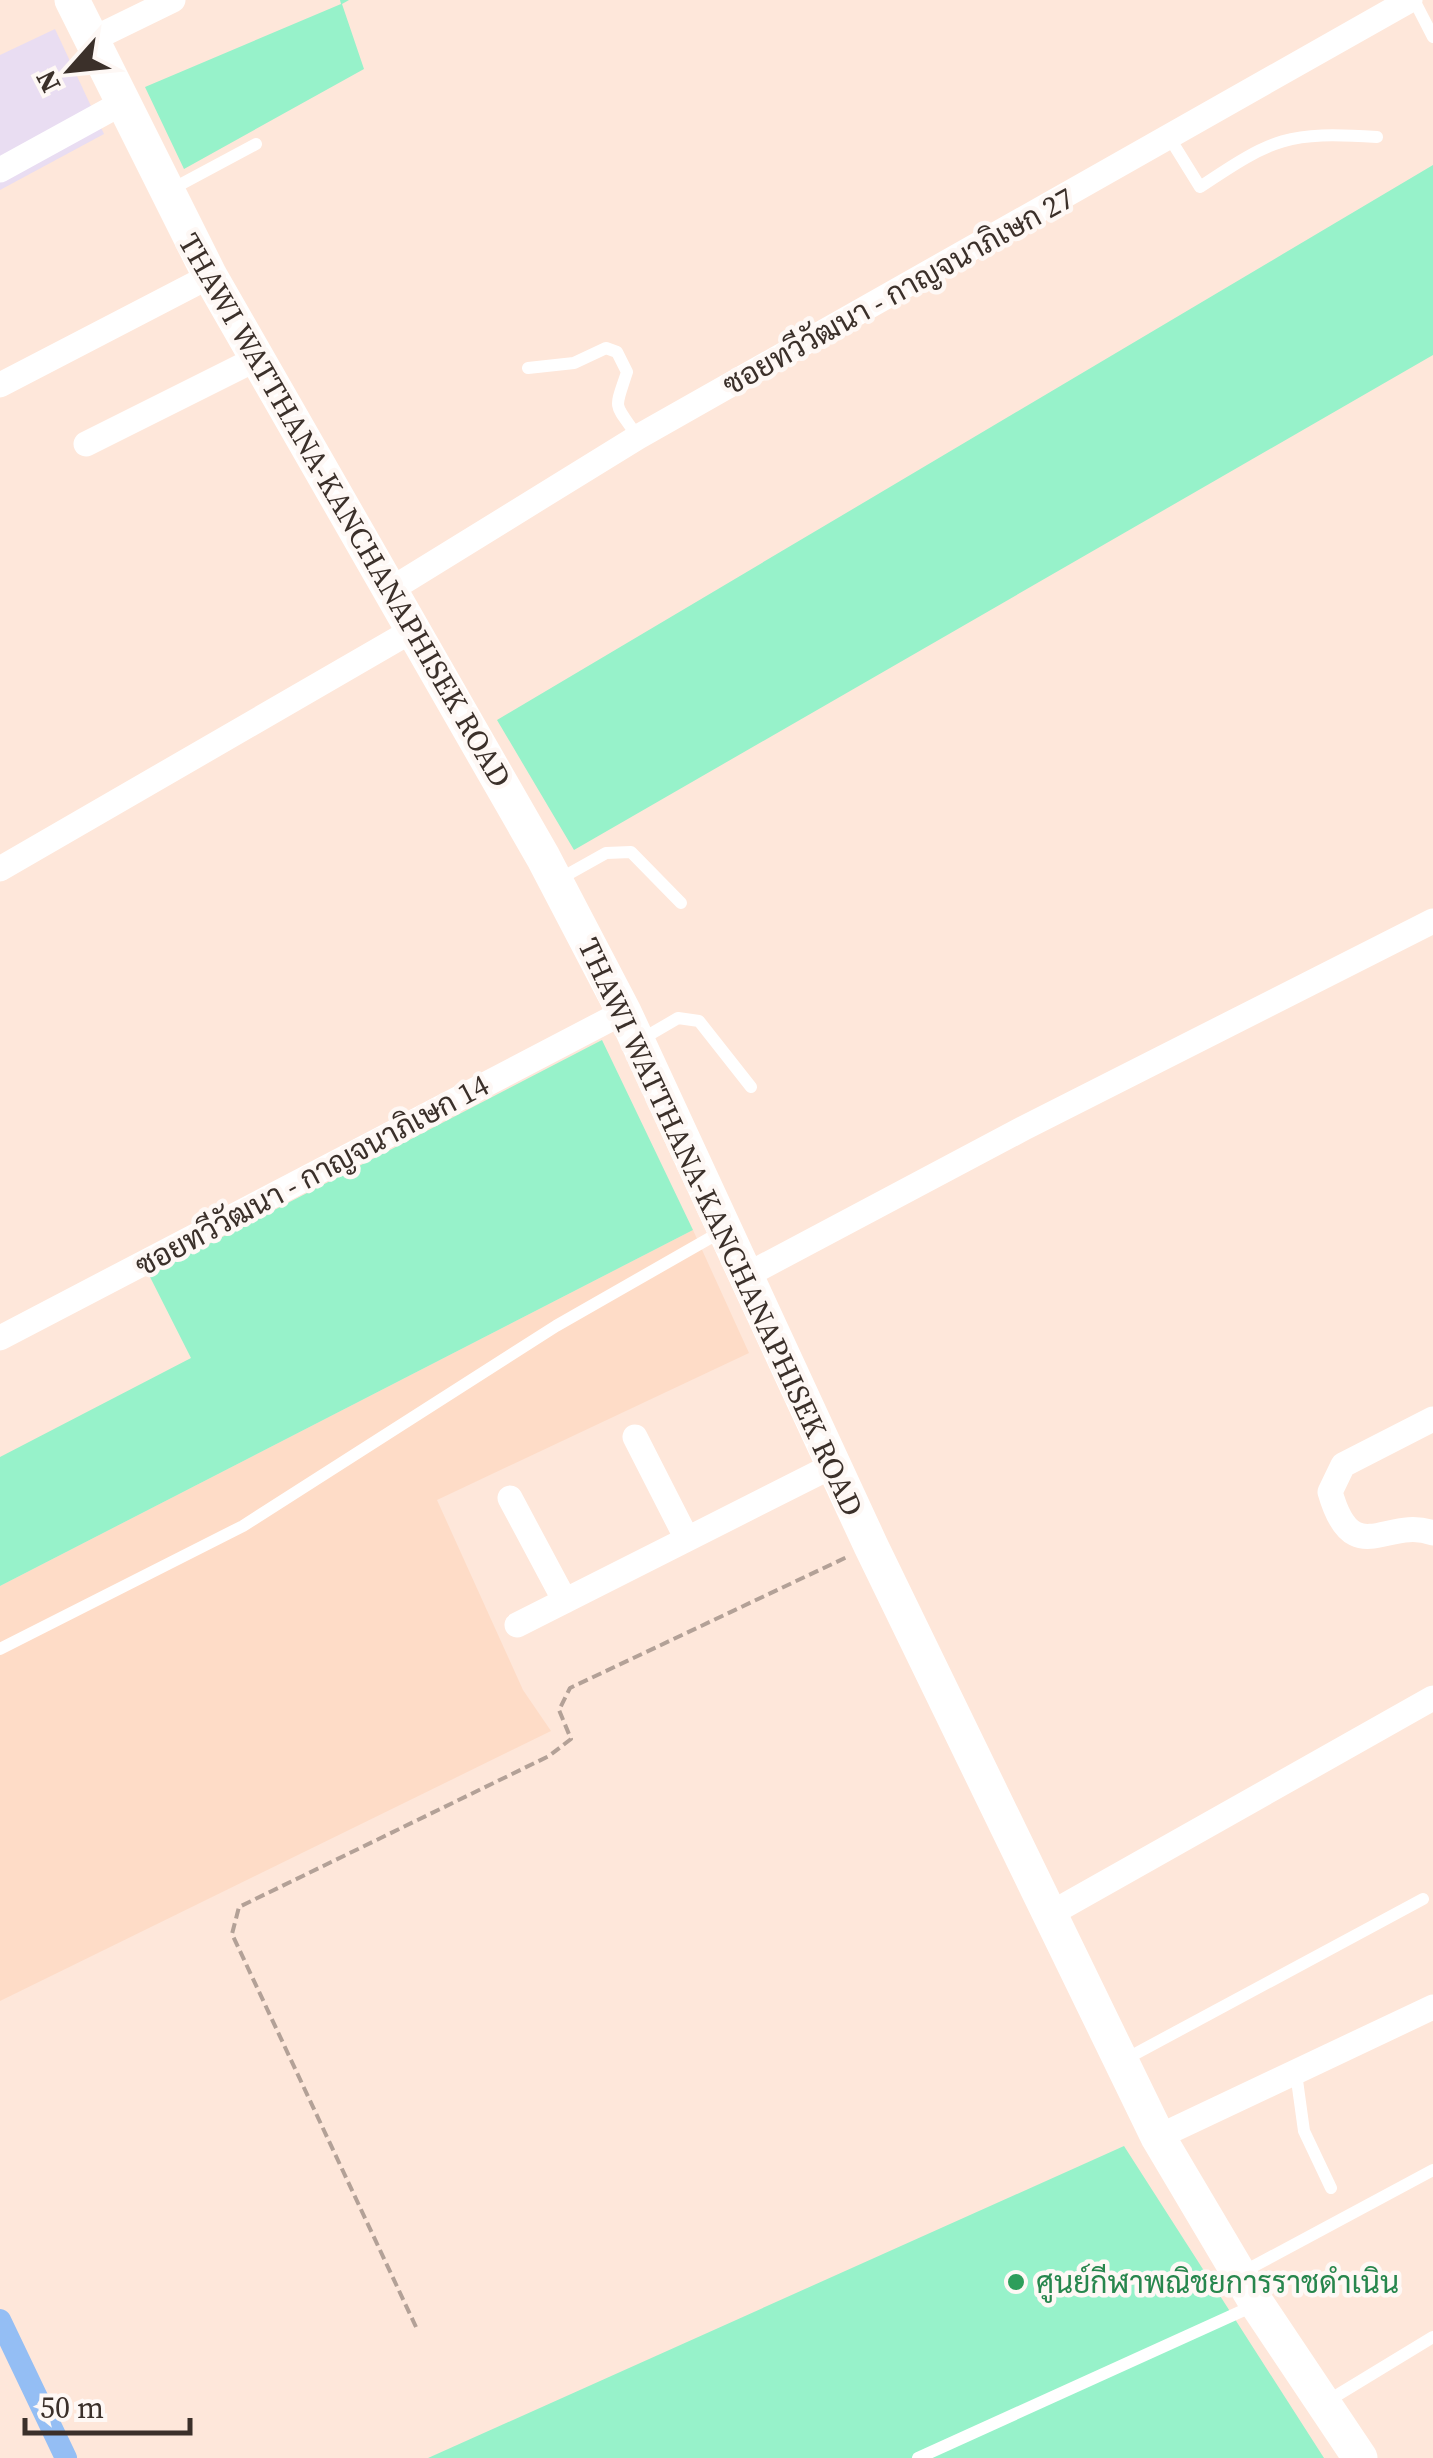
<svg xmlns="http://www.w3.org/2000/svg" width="1433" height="2458" viewBox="0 0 1433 2458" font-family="'Source Serif 4',Sarabun,serif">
	<rect width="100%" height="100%" fill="#fee7da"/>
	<path fill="#fedcc7" d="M 693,1230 L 749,1353 L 437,1500 L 523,1690 L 551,1731 L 0,2001 L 0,1586 Z"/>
	<path fill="#e9ddf2" d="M 55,29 L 104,134 L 0,190 L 0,55 Z"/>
	<path fill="#97f2ca" d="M 340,0 L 349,0 L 342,4 L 364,69 L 184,169 L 145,87 L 341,4 Z
		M 1433,165 L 1433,355 L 574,850 L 497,720 Z
		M 602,1040 L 693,1230 L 0,1586 L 0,1457 L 191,1358 L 149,1275 Z
		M 1124,2146 L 1324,2458 L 428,2458 Z"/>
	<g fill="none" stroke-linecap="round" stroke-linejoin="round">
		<path stroke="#94bef4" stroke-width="22" d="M 0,2320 L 66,2458"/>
		<path stroke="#b3a197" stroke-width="4" stroke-dasharray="10 5" stroke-linecap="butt" d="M 416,2327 L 232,1934 L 239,1907 L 549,1756 L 571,1739 L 559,1710 L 570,1688 L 847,1557"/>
		<path stroke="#fff" stroke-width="12" d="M 1414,0 L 1433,37
			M 1169,137 L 1200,187 C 1273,138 1288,131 1377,137
			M 172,189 L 256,144
			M 528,368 L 574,363 L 606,348 L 617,352 L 627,372 C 614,412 613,401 638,437
			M 556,881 L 606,853 L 631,852 L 681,903
			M 642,1039 L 678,1018 L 699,1021 L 751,1087
			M 0,1649 L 243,1526 L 556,1326 L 724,1230
			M 1122,2061 L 1423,1899
			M 1296,2073 L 1304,2131 L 1331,2188
			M 1241,2273 L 1433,2170
			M 1326,2402 L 1433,2337
			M 918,2458 L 1253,2306"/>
		<path stroke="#fff" stroke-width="25" d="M 91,40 L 173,0
			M 0,170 L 122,103
			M 0,385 L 210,276
			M 86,444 L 258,358
			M 390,590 L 638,437 L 1410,0
			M 0,869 L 413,630
			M 747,1275 L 1024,1128 L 1433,921
			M 0,1338 L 624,1012
			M 1433,1419 L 1343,1465 L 1330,1492 C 1353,1572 1386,1516 1433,1533
			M 635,1437 L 687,1539
			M 510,1498 L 565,1601
			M 517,1625 L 834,1465
			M 1050,1914 L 1433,1698
			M 1158,2137 L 1433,2007"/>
		<path stroke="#fff" stroke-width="35" d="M 72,0 L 210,276 L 543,857 L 624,1012 L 871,1546 L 1158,2137 L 1257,2304 L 1360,2458"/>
	</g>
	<circle fill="#2e9e5b" stroke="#fef8f5" stroke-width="4" cx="1016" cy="2282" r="10"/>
	<g text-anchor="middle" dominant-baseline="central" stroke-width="9" stroke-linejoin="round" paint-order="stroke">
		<g font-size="30" fill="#3b302a" stroke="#fef8f5">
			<text transform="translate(898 291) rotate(-29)">ซอยทวีวัฒนา - กาญจนาภิเษก 27</text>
			<text transform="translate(345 510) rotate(60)">THAWI WATTHANA-KANCHANAPHISEK ROAD</text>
			<text transform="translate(312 1175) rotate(-28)">ซอยทวีวัฒนา - กาญจนาภิเษก 14</text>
			<text transform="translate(721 1227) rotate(65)">THAWI WATTHANA-KANCHANAPHISEK ROAD</text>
		</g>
		<g font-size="30" fill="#27864d" stroke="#fef8f5" text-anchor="start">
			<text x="1036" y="2282">ศูนย์กีฬาพณิชยการราชดำเนิน</text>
		</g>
	</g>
	<g transform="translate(70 70) rotate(243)" stroke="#fef8f5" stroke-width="8" paint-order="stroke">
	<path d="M0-8L18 38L0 25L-18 38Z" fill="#3b302a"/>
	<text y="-15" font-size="28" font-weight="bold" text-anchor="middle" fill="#3b302a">N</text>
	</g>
	<path d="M25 2418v15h165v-15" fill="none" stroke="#3b302a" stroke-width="5"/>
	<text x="40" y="2418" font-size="30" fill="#3b302a" stroke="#fef8f5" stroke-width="8" paint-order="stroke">50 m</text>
</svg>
